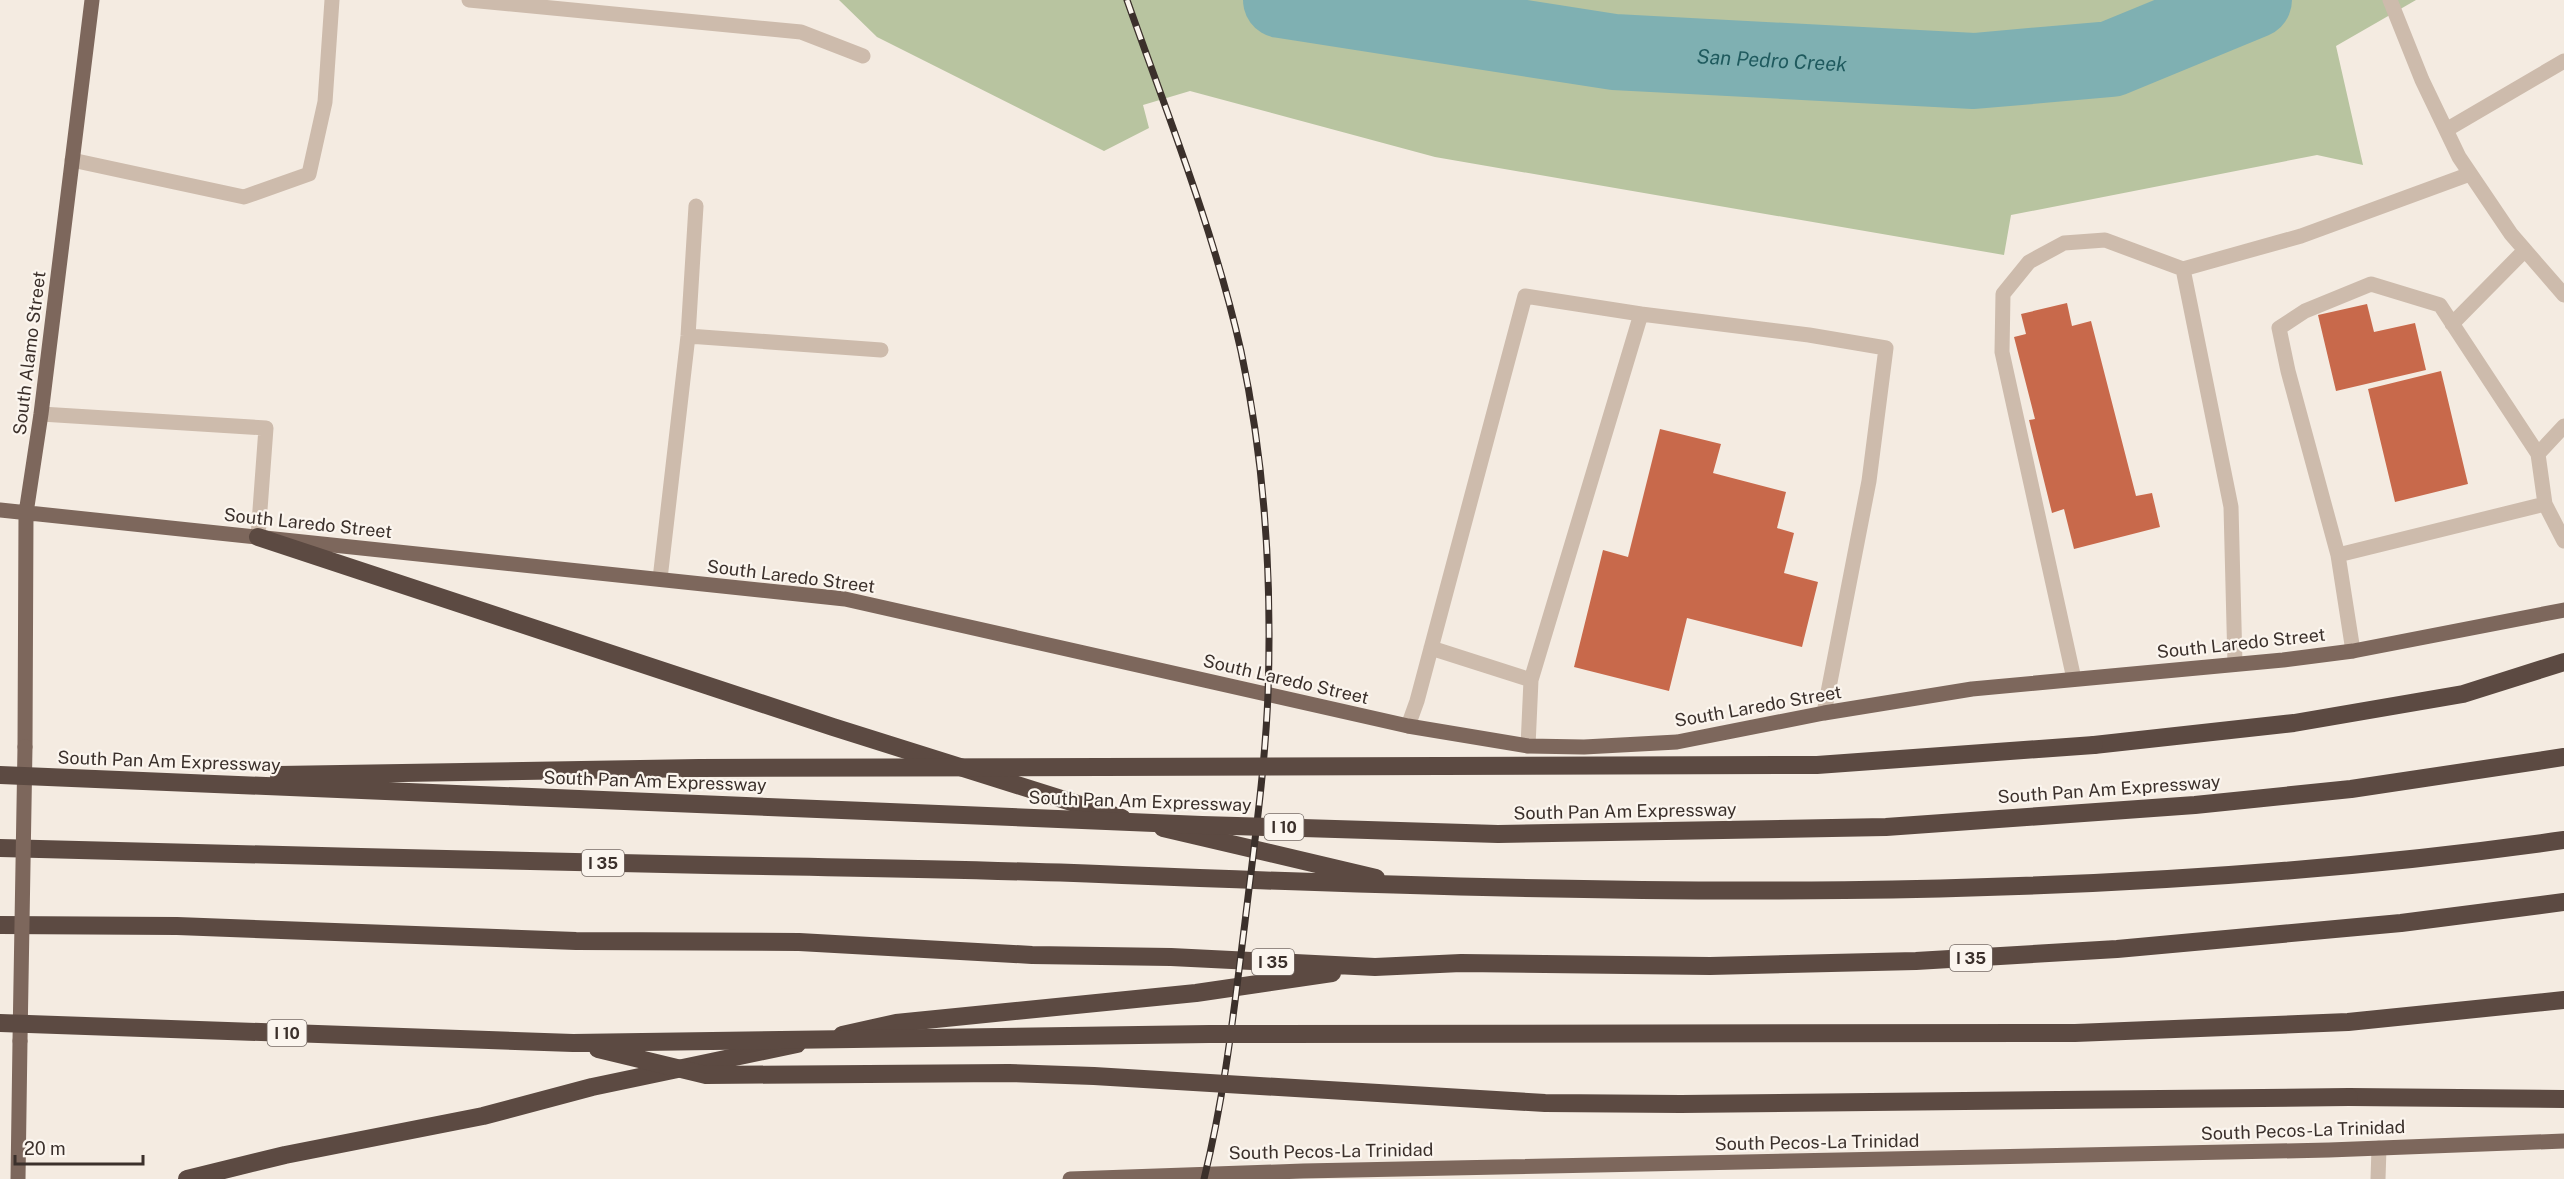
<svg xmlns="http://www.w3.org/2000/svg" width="2564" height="1179" viewBox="0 0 2564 1179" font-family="'Public Sans',sans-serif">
	<rect width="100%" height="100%" fill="#f4ebe1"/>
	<path fill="#b8c4a0" d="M 839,0 L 2416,0 L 2336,46 L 2363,165 L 2317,155 L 2011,215 L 2004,255 L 1435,157 L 1190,91 L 1143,105 L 1149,128 L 1104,151 L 877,37 Z"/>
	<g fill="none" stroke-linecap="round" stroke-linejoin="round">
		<path stroke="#7fb0b2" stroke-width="76" id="s1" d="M 1281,0 L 1614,52 L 1974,71 L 2111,59 L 2254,0"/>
	</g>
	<path fill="#c8694b" d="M 2067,303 L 2072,326 L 2091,321 L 2136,496 L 2152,493 L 2160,527 L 2074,549 L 2064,509 L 2052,513 L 2029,420 L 2035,419 L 2014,337 L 2026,334 L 2021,314 Z
		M 2367,304 L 2374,332 L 2415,323 L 2426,370 L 2336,391 L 2318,315 Z
		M 2441,371 L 2468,484 L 2395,502 L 2368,389 Z
		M 1660,429 L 1721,444 L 1713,473 L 1786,492 L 1777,528 L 1794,533 L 1784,573 L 1818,582 L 1802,647 L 1687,618 L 1669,691 L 1574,667 L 1603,550 L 1628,557 Z"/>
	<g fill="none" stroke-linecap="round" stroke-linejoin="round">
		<path stroke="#cdbbac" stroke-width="15" d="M 469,0 L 801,32 L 863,56
			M 2390,0 L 2422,80 L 2459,157 L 2511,234 L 2564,295
			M 2446,130 L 2564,61
			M 72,160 L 244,197 L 309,174 L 325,102 L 332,0
			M 2183,269 L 2301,236 L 2470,174
			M 2452,324 L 2525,250
			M 688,336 L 881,350
			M 41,414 L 266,428 L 258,537
			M 2564,426 L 2538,454 L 2545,504 L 2564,541
			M 2338,555 L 2545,504
			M 660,579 L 688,336 L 696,206
			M 1431,648 L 1531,680
			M 2353,651 L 2338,555 L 2288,371 L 2279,328 L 2305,311 L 2371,284 L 2440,305 L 2538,454
			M 2074,679 L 2002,352 L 2003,294 L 2029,262 L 2064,243 L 2105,240 L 2183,269 L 2231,507 L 2235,664
			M 1408,726 L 1417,701 L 1525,296 L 1641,314
			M 1528,746 L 1531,680 L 1641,314 L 1809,335 L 1886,348 L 1869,481 L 1824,713
			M 2378,1179 L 2379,1148"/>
		<path stroke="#7d675c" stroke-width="15" d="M 0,510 L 845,599 L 1408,726 L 1528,746 L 1584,747 L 1677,742 L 1824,713 L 1972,689 L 2283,660 L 2353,651 L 2564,610
			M 25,747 L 26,513 L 41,414 L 92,0
			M 18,1179 L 20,1041
			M 1070,1179 L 1303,1171 L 2329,1150 L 2564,1141"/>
		<path stroke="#5c4a42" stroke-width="18" d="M 258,537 L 833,727 L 1122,818
			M 2094,745 L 2294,723 L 2463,694 L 2564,662
			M 1163,828 L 1376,878
			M 0,848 C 236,854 473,860 709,865 C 847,868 985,869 1122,875 C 1603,894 2086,908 2564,840
			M 0,925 L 177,926 L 576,941 L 799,942 L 1032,955 L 1171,957 L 1375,967 L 1461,963 L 1710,966 L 1916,961 L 2117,949 L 2401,923 L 2564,902
			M 842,1035 L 896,1023 L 1196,993 L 1332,973
			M 2349,1097 L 2564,1099
			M 187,1179 L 285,1155 L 483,1116 L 592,1087 L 797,1044"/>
		<defs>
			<path id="rail" d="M 1127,0 C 1168,116 1214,231 1241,351 C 1265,463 1272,579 1268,694 C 1265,770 1254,846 1245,922 C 1234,1009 1225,1094 1204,1179"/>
		</defs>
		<use href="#rail" stroke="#3b302b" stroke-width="7"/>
		<use href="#rail" stroke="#fbf5ee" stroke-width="4.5" stroke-dasharray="14" stroke-linecap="butt"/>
		<path stroke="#7d675c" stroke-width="15" d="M 20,1041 L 25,747"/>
		<path stroke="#5c4a42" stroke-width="18" d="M 0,775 L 1202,825 L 1498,834 L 1886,827 L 2195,805 L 2351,789 L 2564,757
			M 279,775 L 699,768 L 1817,765 L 2094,745
			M 0,1023 L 573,1043 L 1209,1034 L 2075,1033 L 2348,1022 L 2564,1000
			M 598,1049 L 706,1075 L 1009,1073 L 1094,1076 L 1545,1103 L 1681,1104 L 2349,1097"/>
	</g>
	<g text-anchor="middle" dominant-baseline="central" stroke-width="4.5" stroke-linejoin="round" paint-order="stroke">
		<g fill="#fbf5ee" stroke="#756b66" stroke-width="1.5">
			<rect x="1264.5" y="814" width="39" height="26" rx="4.5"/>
			<rect x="582" y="850" width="42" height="26" rx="4.5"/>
			<rect x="1950" y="945" width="42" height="26" rx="4.5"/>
			<rect x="1252" y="949" width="42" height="26" rx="4.5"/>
			<rect x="267.5" y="1020" width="39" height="26" rx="4.5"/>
		</g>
		<g font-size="16" font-weight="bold" fill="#3b302b">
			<text x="1284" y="827">I 10</text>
			<text x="603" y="863">I 35</text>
			<text x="1971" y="958">I 35</text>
			<text x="1273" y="962">I 35</text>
			<text x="287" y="1033">I 10</text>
		</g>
		<g font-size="18" fill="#3b302b" stroke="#fbf5ee">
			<text transform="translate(29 353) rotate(-83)">South Alamo Street</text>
			<text transform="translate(308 523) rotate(6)">South Laredo Street</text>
			<text transform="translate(791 576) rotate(7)">South Laredo Street</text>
			<text transform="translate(2241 643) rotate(-6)">South Laredo Street</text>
			<text transform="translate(1286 679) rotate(13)">South Laredo Street</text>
			<text transform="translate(1758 706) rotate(-10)">South Laredo Street</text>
			<text transform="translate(169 761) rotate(2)">South Pan Am Expressway</text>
			<text transform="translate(655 781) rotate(2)">South Pan Am Expressway</text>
			<text transform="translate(2109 789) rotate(-4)">South Pan Am Expressway</text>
			<text transform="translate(1140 801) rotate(2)">South Pan Am Expressway</text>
			<text transform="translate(1625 811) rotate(-1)">South Pan Am Expressway</text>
			<text transform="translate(2303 1130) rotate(-2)">South Pecos-La Trinidad</text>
			<text transform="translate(1817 1142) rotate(-1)">South Pecos-La Trinidad</text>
			<text transform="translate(1331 1151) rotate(-1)">South Pecos-La Trinidad</text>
		</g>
		<g font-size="20" font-style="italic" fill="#1f5a5e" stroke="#fbf5ee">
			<text stroke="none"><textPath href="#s1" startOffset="495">San Pedro Creek</textPath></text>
		</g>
	</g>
	<path d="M15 1155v9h128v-9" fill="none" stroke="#3b302b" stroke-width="3"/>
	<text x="24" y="1155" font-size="18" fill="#3b302b" stroke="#fbf5ee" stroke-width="4.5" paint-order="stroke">20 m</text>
</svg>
